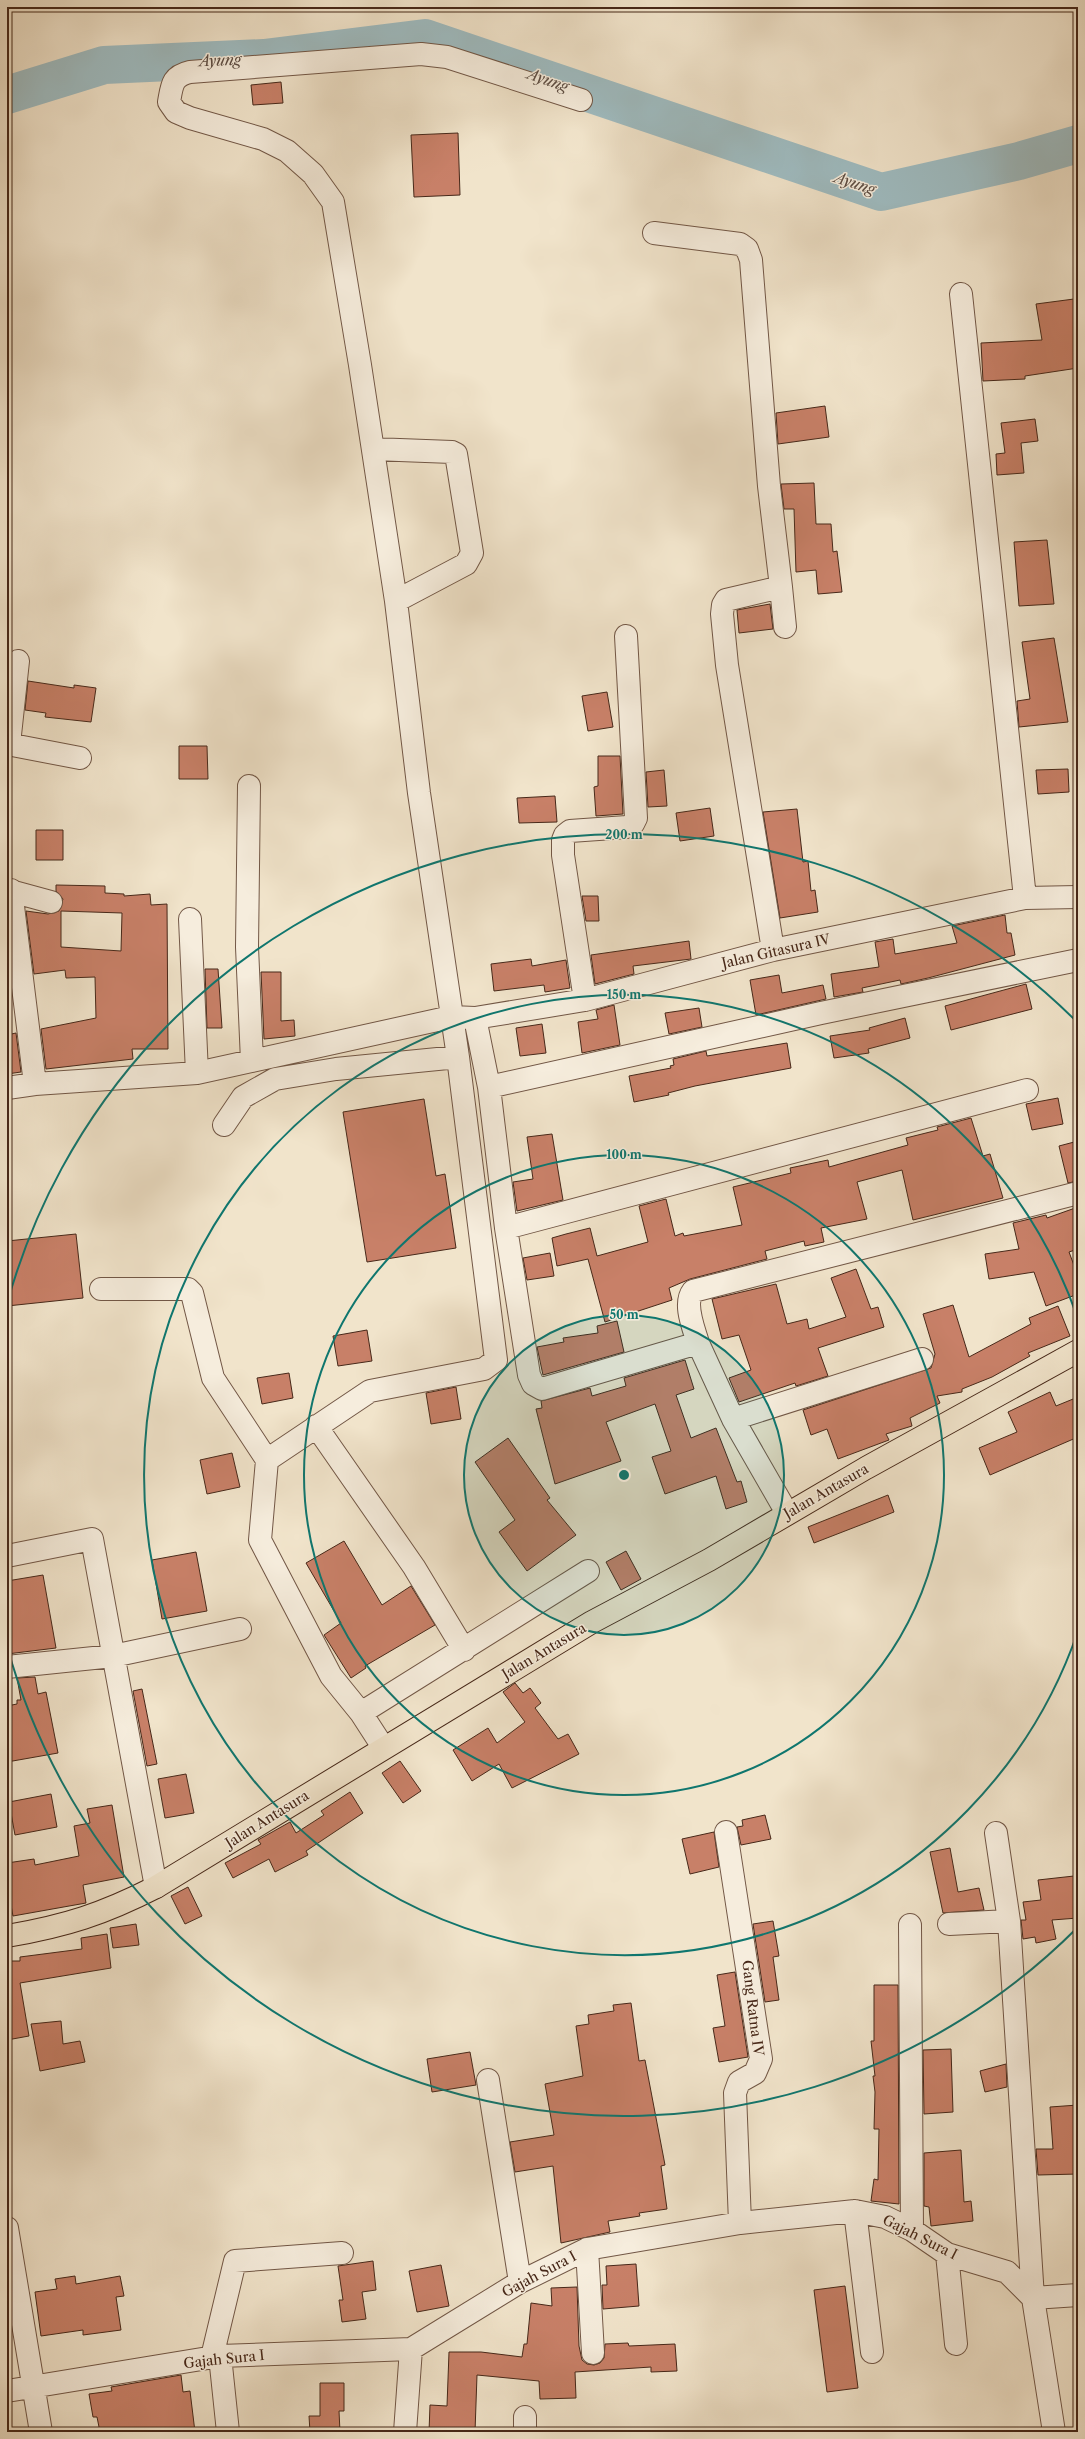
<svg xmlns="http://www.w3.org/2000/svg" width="1085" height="2439" viewBox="0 0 1085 2439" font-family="'Libre Caslon Text',serif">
	<rect width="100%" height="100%" fill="#f1e4cb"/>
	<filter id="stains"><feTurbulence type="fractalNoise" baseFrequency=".005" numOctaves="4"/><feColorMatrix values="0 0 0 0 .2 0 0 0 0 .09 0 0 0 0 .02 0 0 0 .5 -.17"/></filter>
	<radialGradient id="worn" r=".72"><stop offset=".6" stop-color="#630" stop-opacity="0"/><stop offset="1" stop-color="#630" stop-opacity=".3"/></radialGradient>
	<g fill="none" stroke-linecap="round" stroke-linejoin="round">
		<path stroke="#9fbcc1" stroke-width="38" d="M 7,95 L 104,65 L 264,58 L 425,38 L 881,192 L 1019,161 L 1078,144"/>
	</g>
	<path fill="#c88068" stroke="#472819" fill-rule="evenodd" d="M 281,82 L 283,103 L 253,105 L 251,85 Z
		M 458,133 L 460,195 L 414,197 L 411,135 Z
		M 1074,299 L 1078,326 L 1078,368 L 1025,376 L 1025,379 L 983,381 L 981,343 L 1042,340 L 1036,304 Z
		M 825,406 L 829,437 L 778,444 L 776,413 Z
		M 1035,419 L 1038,441 L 1021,443 L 1024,473 L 997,475 L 996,454 L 1005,453 L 1001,423 Z
		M 814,483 L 816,524 L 831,524 L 833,552 L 837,551 L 842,592 L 818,594 L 816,570 L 796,572 L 794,509 L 784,509 L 781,484 Z
		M 1047,540 L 1054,604 L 1019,606 L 1014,542 Z
		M 770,604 L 773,629 L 739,633 L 737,610 Z
		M 1054,638 L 1068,722 L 1019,727 L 1017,701 L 1030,699 L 1022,642 Z
		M 28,681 L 74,688 L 74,685 L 96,688 L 91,722 L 45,717 L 46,713 L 25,710 Z
		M 607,692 L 613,727 L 588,731 L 582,696 Z
		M 179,746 L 207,746 L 208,779 L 179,779 Z
		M 598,756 L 620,756 L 623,814 L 596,816 L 594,787 L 598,786 Z
		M 1068,769 L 1069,792 L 1038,794 L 1036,770 Z
		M 664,770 L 667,806 L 648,807 L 646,772 Z
		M 555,796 L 557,822 L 519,823 L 517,798 Z
		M 710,808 L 714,836 L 680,841 L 676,813 Z
		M 797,809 L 803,862 L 808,861 L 811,891 L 815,890 L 818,912 L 780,918 L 763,812 Z
		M 36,830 L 63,830 L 63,860 L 36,860 Z
		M 56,885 L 105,886 L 105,893 L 124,894 L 124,896 L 150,894 L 151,905 L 167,904 L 168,1049 L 132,1049 L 133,1059 L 46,1069 L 41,1029 L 96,1018 L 95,977 L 66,978 L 65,970 L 34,974 L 26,911 L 48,914 L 59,911 L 63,899 L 56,891 ZM 61,911 L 122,913 L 121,951 L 61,947 Z
		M 582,896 L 598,896 L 599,921 L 586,921 Z
		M 1005,915 L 1007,933 L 1011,933 L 1015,955 L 928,978 L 901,984 L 900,980 L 862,988 L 863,992 L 834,997 L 831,974 L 879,967 L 875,942 L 893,939 L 895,954 L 957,943 L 952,926 Z
		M 689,941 L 691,959 L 633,966 L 634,974 L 595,984 L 591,955 Z
		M 531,959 L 532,966 L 566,960 L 570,988 L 545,992 L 544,985 L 494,991 L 491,964 Z
		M 205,969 L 218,969 L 222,1028 L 207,1028 Z
		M 261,972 L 281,972 L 281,1021 L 294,1020 L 295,1036 L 264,1039 Z
		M 779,975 L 782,993 L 823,985 L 826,999 L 756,1015 L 750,980 Z
		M 1026,984 L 1032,1009 L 951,1030 L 945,1006 Z
		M 614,1005 L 620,1045 L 582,1053 L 578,1022 L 598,1019 L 596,1010 Z
		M 699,1008 L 702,1027 L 669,1034 L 665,1013 Z
		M 905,1018 L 910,1038 L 868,1049 L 869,1053 L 834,1058 L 830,1036 L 870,1030 L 869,1028 Z
		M 542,1024 L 546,1053 L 520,1056 L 516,1028 Z
		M 16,1033 L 21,1072 L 7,1074 L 7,1035 Z
		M 787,1043 L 791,1068 L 695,1086 L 668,1093 L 669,1095 L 634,1102 L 629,1076 L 671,1068 L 670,1066 L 674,1065 L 673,1059 L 706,1051 L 707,1056 Z
		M 1058,1098 L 1063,1124 L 1032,1130 L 1026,1104 Z
		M 424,1099 L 436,1176 L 445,1174 L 456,1248 L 367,1262 L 343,1112 Z
		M 971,1118 L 983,1156 L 990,1154 L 1003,1198 L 913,1220 L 902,1170 L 857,1182 L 867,1219 L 821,1228 L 824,1242 L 805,1246 L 804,1241 L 765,1251 L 767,1259 L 690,1279 L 669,1288 L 672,1300 L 605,1322 L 588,1259 L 557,1266 L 552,1238 L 566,1234 L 590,1228 L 597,1256 L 648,1242 L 639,1206 L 666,1199 L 675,1236 L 683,1233 L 684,1236 L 742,1225 L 733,1187 L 791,1173 L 790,1168 L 828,1160 L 829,1167 L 908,1145 L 906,1138 L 938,1130 L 937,1127 Z
		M 552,1134 L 563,1200 L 517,1211 L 513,1182 L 533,1179 L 527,1137 Z
		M 1078,1141 L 1078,1181 L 1068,1183 L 1059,1146 Z
		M 1078,1207 L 1078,1249 L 1069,1252 L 1078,1276 L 1078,1294 L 1046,1306 L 1034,1272 L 989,1279 L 985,1254 L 1019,1249 L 1013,1223 L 1046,1215 L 1047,1218 Z
		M 76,1234 L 83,1298 L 7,1306 L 7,1241 Z
		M 550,1253 L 554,1276 L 527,1280 L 523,1258 Z
		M 856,1269 L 871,1309 L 878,1307 L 884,1327 L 818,1348 L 828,1376 L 796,1386 L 795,1383 L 739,1402 L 729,1378 L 751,1370 L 739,1335 L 722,1339 L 712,1299 L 776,1284 L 787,1324 L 807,1319 L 809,1329 L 846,1317 L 831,1278 Z
		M 953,1305 L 969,1357 L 1031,1324 L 1029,1318 L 1058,1306 L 1070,1336 L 1028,1353 L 1030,1356 L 992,1377 L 962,1389 L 962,1392 L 937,1396 L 940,1403 L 910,1418 L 912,1426 L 886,1434 L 889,1440 L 838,1459 L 827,1429 L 811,1435 L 803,1410 L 931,1368 L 935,1354 L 923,1314 Z
		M 617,1321 L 624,1352 L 543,1375 L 537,1347 L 564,1342 L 563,1338 L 598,1333 L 597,1326 Z
		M 367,1330 L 372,1361 L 338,1366 L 333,1336 Z
		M 685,1360 L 694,1389 L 676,1395 L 691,1438 L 716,1428 L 737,1482 L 741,1481 L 747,1502 L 726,1509 L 716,1476 L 665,1494 L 652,1457 L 671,1451 L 655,1404 L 606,1422 L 621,1461 L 555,1484 L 536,1409 L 542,1408 L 541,1401 L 590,1388 L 592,1396 L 626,1386 L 624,1378 Z
		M 289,1373 L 293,1398 L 262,1404 L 257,1378 Z
		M 456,1387 L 461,1419 L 431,1424 L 426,1393 Z
		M 1050,1392 L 1056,1406 L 1078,1397 L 1078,1437 L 990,1475 L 979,1448 L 1017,1432 L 1008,1412 Z
		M 508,1438 L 550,1498 L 547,1500 L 576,1535 L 527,1571 L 499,1532 L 515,1520 L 475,1462 Z
		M 232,1453 L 240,1487 L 207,1494 L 200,1460 Z
		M 888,1495 L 894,1512 L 814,1543 L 808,1527 Z
		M 344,1541 L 382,1605 L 411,1586 L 435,1625 L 365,1666 L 366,1668 L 351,1678 L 324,1635 L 341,1623 L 306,1563 Z
		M 626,1551 L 641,1579 L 621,1590 L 606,1562 Z
		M 196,1552 L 207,1611 L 162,1619 L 152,1560 Z
		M 43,1575 L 56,1648 L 7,1654 L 7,1581 Z
		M 35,1677 L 38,1694 L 46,1692 L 58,1753 L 7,1762 L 7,1706 L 17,1704 L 17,1700 L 21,1700 L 17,1678 Z
		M 515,1683 L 523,1693 L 530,1688 L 541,1703 L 535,1708 L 558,1739 L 568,1734 L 579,1754 L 512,1788 L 499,1764 L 472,1781 L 453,1750 L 488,1728 L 497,1743 L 525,1722 L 503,1692 Z
		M 142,1689 L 157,1764 L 147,1766 L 133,1691 Z
		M 400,1761 L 421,1791 L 403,1803 L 382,1773 Z
		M 186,1774 L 194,1813 L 165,1818 L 158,1779 Z
		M 350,1792 L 363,1813 L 306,1851 L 308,1855 L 275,1872 L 269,1859 L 233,1878 L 225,1863 L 261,1844 L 258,1840 L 290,1822 L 296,1833 L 324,1815 L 321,1811 Z
		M 51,1794 L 57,1827 L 15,1835 L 9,1802 Z
		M 112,1805 L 124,1877 L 83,1885 L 86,1903 L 13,1916 L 7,1884 L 7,1863 L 34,1859 L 35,1865 L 79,1856 L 74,1826 L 90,1823 L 87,1809 Z
		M 765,1815 L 771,1839 L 741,1845 L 737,1827 L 743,1826 L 742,1820 Z
		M 714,1832 L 719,1867 L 690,1874 L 682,1839 Z
		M 950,1848 L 958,1892 L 979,1888 L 984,1910 L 943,1913 L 930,1852 Z
		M 1074,1876 L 1078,1918 L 1052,1920 L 1056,1939 L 1036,1943 L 1035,1937 L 1023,1939 L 1021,1920 L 1026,1920 L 1023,1902 L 1041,1900 L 1038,1880 Z
		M 188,1887 L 202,1916 L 185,1924 L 171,1896 Z
		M 773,1921 L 779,1956 L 773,1957 L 779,2000 L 765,2002 L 753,1924 Z
		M 136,1924 L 139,1945 L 113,1948 L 110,1928 Z
		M 107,1934 L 111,1968 L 20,1983 L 29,2036 L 7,2040 L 7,1961 L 20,1961 L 20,1957 L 82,1949 L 81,1938 Z
		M 735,1972 L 748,2057 L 719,2062 L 713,2028 L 725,2026 L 717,1975 Z
		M 874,1985 L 898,1985 L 899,2204 L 871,2201 L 874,2179 L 878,2180 L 879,2129 L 874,2129 L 875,2092 L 873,2076 L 875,2076 L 871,2041 L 874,2041 Z
		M 631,2003 L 639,2061 L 645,2060 L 665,2165 L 661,2166 L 667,2209 L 639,2213 L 640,2216 L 608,2221 L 610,2232 L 561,2243 L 553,2166 L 515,2172 L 510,2142 L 554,2135 L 545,2084 L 583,2076 L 576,2026 L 589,2024 L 588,2015 L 614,2011 L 613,2005 Z
		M 61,2021 L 63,2044 L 80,2041 L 85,2062 L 40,2071 L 31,2024 Z
		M 951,2049 L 953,2112 L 924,2114 L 923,2050 Z
		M 470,2052 L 476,2085 L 432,2092 L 427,2059 Z
		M 1006,2064 L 1007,2087 L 985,2092 L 980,2071 Z
		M 1078,2105 L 1078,2174 L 1038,2175 L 1036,2149 L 1053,2149 L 1050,2107 Z
		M 961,2150 L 964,2202 L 971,2201 L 973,2221 L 931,2226 L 929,2207 L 924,2206 L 924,2153 Z
		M 373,2261 L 376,2290 L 362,2292 L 366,2319 L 342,2322 L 339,2300 L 343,2300 L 338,2266 Z
		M 636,2264 L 639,2306 L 603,2309 L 602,2285 L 607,2285 L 606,2266 Z
		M 441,2265 L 449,2306 L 417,2312 L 409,2271 Z
		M 75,2276 L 76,2284 L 120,2276 L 124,2296 L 116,2297 L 121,2330 L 83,2335 L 83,2330 L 41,2336 L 35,2292 L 57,2289 L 55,2279 Z
		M 845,2286 L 858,2388 L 827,2392 L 814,2290 Z
		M 577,2287 L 579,2346 L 582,2360 L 587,2364 L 594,2365 L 600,2363 L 604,2358 L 605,2344 L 628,2343 L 629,2346 L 675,2344 L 677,2371 L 651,2372 L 651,2367 L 575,2372 L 576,2398 L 540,2399 L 539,2381 L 477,2375 L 475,2432 L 429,2432 L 430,2405 L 447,2406 L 449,2352 L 481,2352 L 522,2357 L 524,2344 L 527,2344 L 531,2303 L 552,2306 L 551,2288 Z
		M 181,2375 L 183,2392 L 190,2391 L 195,2432 L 100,2432 L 97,2417 L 93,2417 L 89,2394 L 112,2391 L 111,2387 Z
		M 320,2383 L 344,2383 L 344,2411 L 339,2411 L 340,2432 L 310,2432 L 309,2416 L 320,2416 Z"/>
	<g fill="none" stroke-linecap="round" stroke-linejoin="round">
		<defs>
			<path id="minor" d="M 654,233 L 740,244 L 747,249 L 751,260 L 769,486 L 781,587 L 726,600 L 723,605 L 722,614 L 727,665 L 773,950
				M 961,294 L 1025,898
				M 373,449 L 452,452 L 456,454 L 472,553 L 466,564 L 396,601
				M 781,587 L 785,627
				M 7,744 L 80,758
				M 9,744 L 18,661
				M 249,786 L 247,947 L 252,1061
				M 7,890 L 51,902
				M 11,890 L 35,1084
				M 190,919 L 197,1073
				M 585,1000 L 563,855 L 563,840 L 565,835 L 570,831 L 627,827 L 633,824 L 636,818 L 626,636
				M 475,1018 L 489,1087 L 506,1228 L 529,1375 L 533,1384 L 542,1389 L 698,1343 L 733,1419 L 787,1513
				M 489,1087 L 821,1013 L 1078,960
				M 7,1088 L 35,1084 L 197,1073 L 451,1017 L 475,1018 L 585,1000 L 773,950 L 1025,898 L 1078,897
				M 224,1125 L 243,1097 L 275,1079 L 336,1069 L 458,1057
				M 506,1228 L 1027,1090
				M 101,1289 L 188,1289 L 192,1293 L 213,1378 L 267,1460
				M 698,1343 C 694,1329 683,1304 693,1291 L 1078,1193
				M 733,1419 L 922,1359
				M 316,1426 L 414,1567 L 464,1650
				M 7,1556 L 92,1539 L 156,1887
				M 7,1667 L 113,1656 L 240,1629
				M 361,1713 L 588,1571
				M 383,1747 L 361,1713 L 331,1676 L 260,1540 L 267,1460 L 370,1391 L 484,1369 L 496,1360 L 458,1057 L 419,793 L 396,601 L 360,365 L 333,202 L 313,174 L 287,151 L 263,139 L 190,118 L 176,112 L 169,102 C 172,85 172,76 190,72 L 421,54 L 447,57 L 581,100
				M 726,1832 L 761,2059 L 755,2073 L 739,2082 L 735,2093 L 740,2223
				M 996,1833 L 1009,1921 L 1033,2298 L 1054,2432
				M 949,1924 L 1009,1921
				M 910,1925 L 912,2230
				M 488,2080 L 520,2282
				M 855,2211 L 872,2352
				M 7,2228 L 41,2432
				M 587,2249 L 593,2353
				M 947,2254 L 956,2344
				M 1033,2298 L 1078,2295
				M 220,2356 L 228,2432
				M 212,2357 L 235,2261 L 342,2253
				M 7,2391 L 220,2356 L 411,2349 L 520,2282 L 587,2249 L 740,2223 L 855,2211 L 885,2217 L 912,2230 L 947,2254 L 1007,2272 L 1033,2298
				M 525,2417 L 525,2432
				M 405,2432 L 411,2349"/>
			<path id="major" d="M 7,1936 C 66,1926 103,1914 156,1887 L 592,1622 L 709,1560 L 866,1468 L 1078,1351"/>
		</defs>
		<use href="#minor" stroke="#725746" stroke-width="24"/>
		<use href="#major" stroke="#472819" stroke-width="24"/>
		<use href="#minor" stroke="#f6eddd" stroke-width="22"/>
		<use href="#major" stroke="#f1e4cb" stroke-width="22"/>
	</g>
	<circle cx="624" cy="1475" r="160" fill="#0f766e" fill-opacity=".12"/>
	<g fill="none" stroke="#0f766e" stroke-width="2">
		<circle cx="624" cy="1475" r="160"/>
		<circle cx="624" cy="1475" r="320"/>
		<path d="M1078 1631A480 480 0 1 1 1078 1319"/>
		<path d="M1077 1928A640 640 0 0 1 7 1646M7 1304A640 640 0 0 1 1077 1022"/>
	</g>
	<g text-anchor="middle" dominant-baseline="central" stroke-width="3" stroke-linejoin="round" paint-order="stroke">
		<g font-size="14" fill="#472819" stroke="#f6eddd">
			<text transform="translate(776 951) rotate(-13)">Jalan Gitasura IV</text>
			<text transform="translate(826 1491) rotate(-30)">Jalan Antasura</text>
			<text transform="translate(544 1651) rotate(-31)">Jalan Antasura</text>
			<text transform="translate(267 1819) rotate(-32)">Jalan Antasura</text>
			<text transform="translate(753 2008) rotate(83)">Gang Ratna IV</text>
			<text transform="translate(920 2237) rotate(27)">Gajah Sura I</text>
			<text transform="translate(539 2274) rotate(-28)">Gajah Sura I</text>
			<text transform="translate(224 2359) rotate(-6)">Gajah Sura I</text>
		</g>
		<g font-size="15" font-style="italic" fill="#5d4d43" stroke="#f6eddd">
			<text transform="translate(220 60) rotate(-2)">Ayung</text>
			<text transform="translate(548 80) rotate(19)">Ayung</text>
			<text transform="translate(855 183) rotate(18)">Ayung</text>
		</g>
	</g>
	<circle cx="624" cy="1475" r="6" fill="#0f766e" stroke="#f6eddd" stroke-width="2"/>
	<g font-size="12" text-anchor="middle" font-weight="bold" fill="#0f766e" stroke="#f6eddd" stroke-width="3" stroke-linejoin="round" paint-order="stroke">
		<text x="624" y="839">200 m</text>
		<text x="624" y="999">150 m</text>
		<text x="624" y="1159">100 m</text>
		<text x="624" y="1319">50 m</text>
	</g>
	<rect width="1085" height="2439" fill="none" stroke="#f1e4cb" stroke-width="24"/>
	<rect x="8" y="8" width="1069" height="2423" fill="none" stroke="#472819" stroke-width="2"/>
	<rect x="12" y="12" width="1061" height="2415" fill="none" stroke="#472819"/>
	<rect width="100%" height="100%" filter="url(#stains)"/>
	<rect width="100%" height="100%" fill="url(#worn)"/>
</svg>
